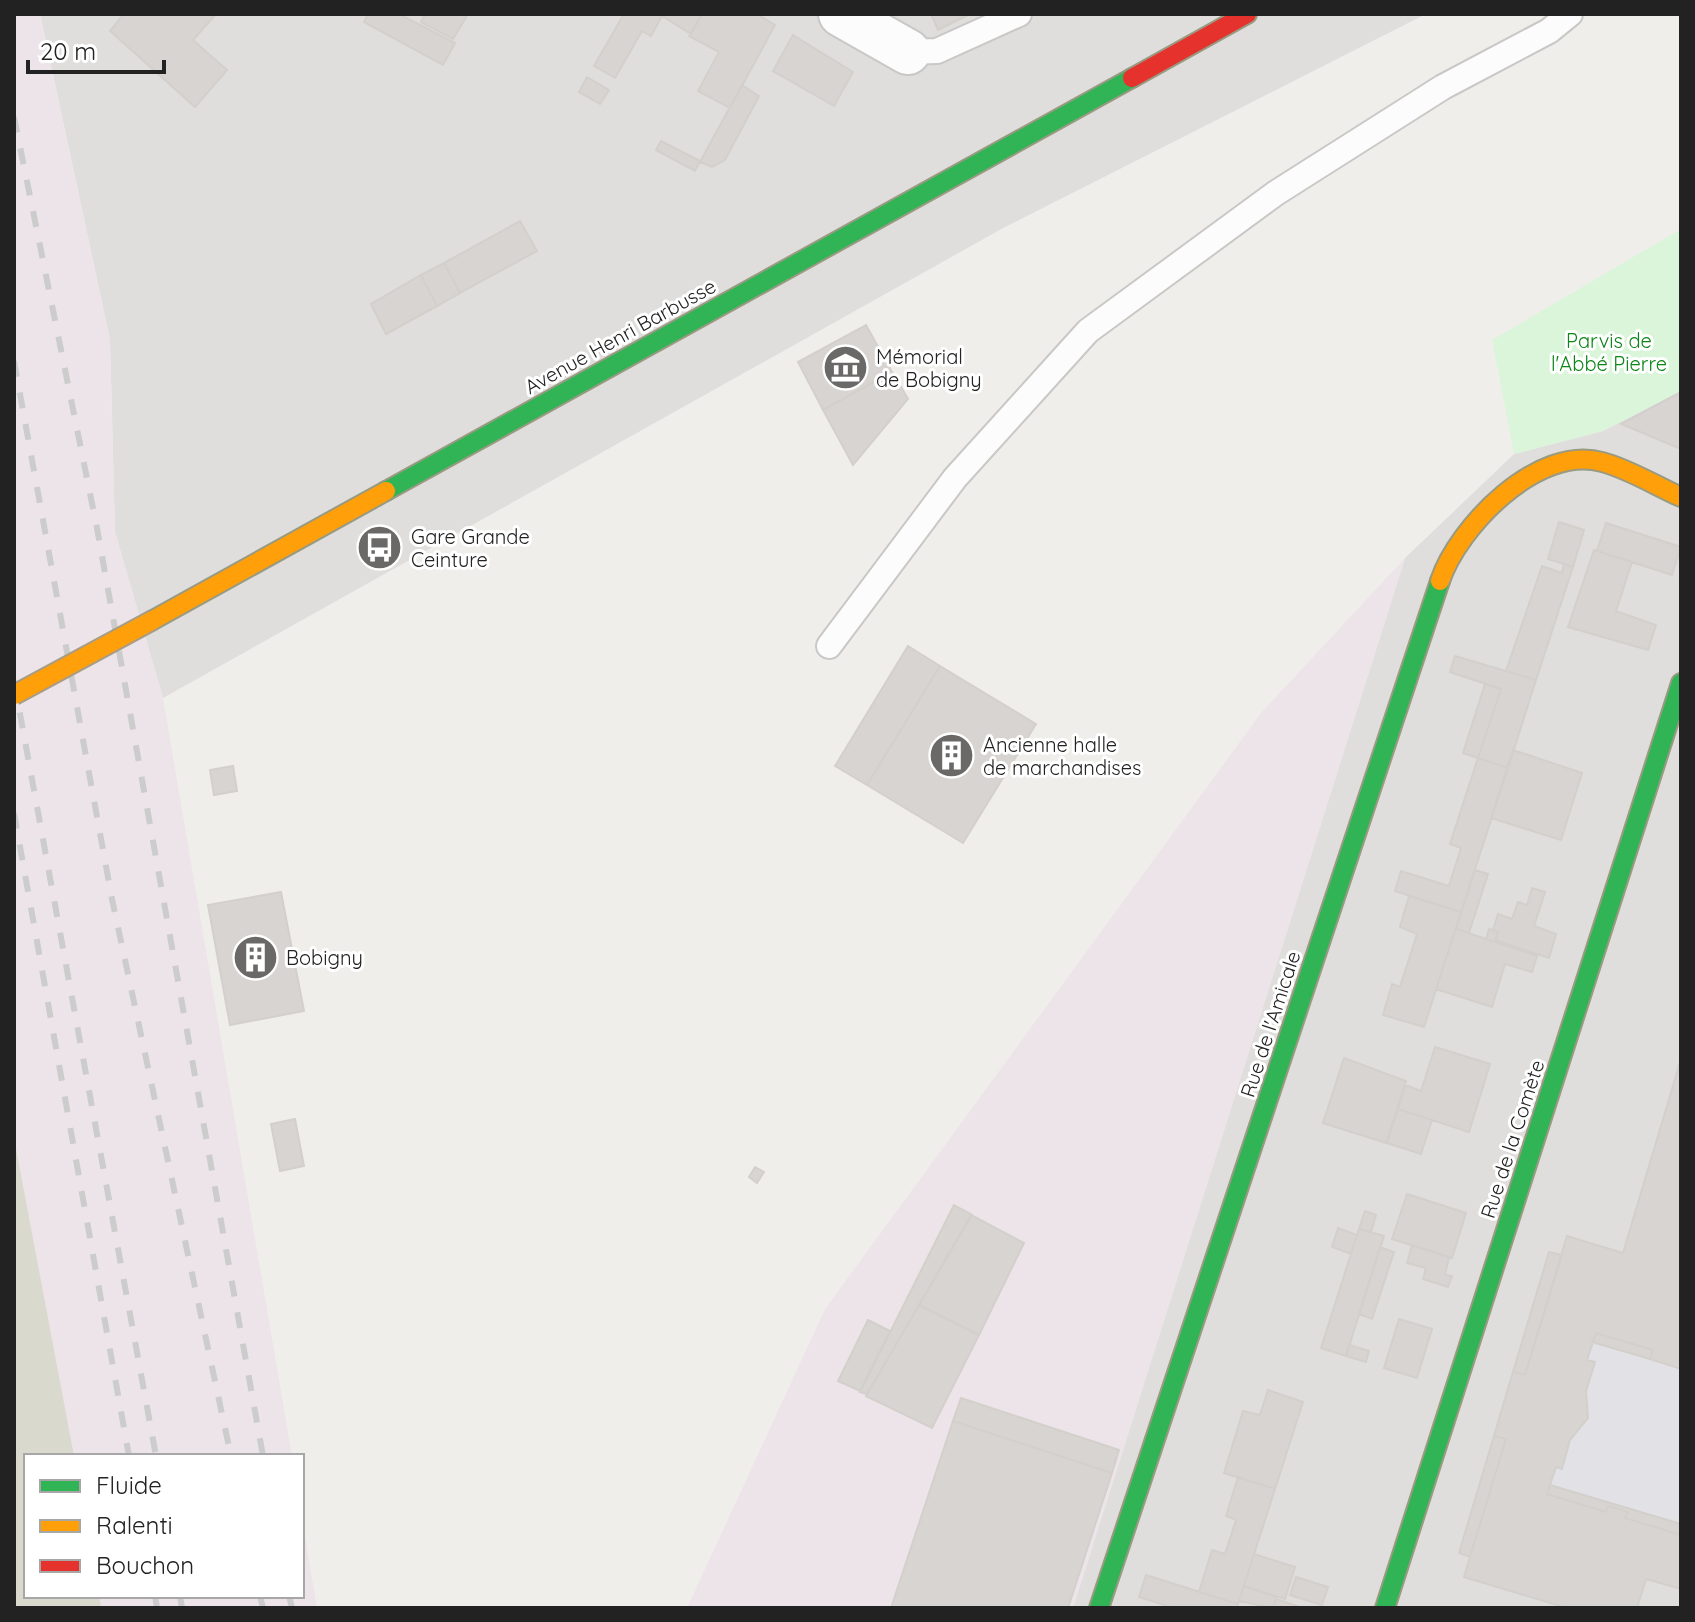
<svg xmlns="http://www.w3.org/2000/svg" width="1695" height="1622" viewBox="0 0 1695 1622" font-family="Quicksand,sans-serif">
	<rect width="100%" height="100%" fill="#f0eeeb"/>
	<path fill="#dfdedc" d="M 40,14 L 1426,14 L 1005,227 L 163,698 L 115,532 L 110,340 Z
		M 1681,391 L 1681,1608 L 1073,1608 L 1405,558 L 1514,454 L 1603,431 Z"/>
	<path fill="#ede4e9" d="M 14,14 L 40,14 L 110,340 L 115,532 L 163,698 L 292,1456 L 26,1456 L 26,1596 L 302,1596 L 302,1518 L 317,1608 L 14,1608 Z
		M 1405,558 L 1073,1608 L 687,1608 L 825,1309 L 1261,713 Z"/>
	<path fill="#d9d9cd" d="M 14,1138 L 74,1456 L 26,1456 L 26,1596 L 99,1596 L 101,1608 L 14,1608 Z"/>
	<path fill="#daf5da" d="M 1681,229 L 1681,391 L 1603,431 L 1514,454 L 1492,340 Z"/>
	<path fill="#e2e1e5" d="M 1592,1342 L 1681,1369 L 1681,1524 L 1550,1485 L 1556,1467 L 1562,1468 L 1570,1440 L 1588,1418 L 1586,1391 L 1594,1363 L 1587,1360 Z"/>
	<path fill="#d7d4d2" stroke="#d3d0cc" stroke-width="2" d="M 124,14 L 216,14 L 193,40 L 227,70 L 195,107 L 110,31 Z
		M 368,14 L 399,14 L 455,43 L 443,65 L 364,22 Z
		M 425,14 L 468,14 L 453,39 L 421,22 Z
		M 624,14 L 702,14 L 691,34 L 662,16 L 651,36 L 642,31 L 615,78 L 594,66 Z
		M 702,14 L 757,14 L 775,25 L 730,108 L 698,91 L 719,52 L 689,36 Z
		M 931,14 L 970,14 L 938,30 Z
		M 793,35 L 853,72 L 834,106 L 773,71 Z
		M 587,77 L 609,90 L 600,104 L 579,92 Z
		M 742,85 L 759,96 L 725,160 L 712,167 L 700,162 Z
		M 661,141 L 700,161 L 695,171 L 656,150 Z
		M 520,221 L 537,251 L 460,293 L 444,263 Z
		M 444,263 L 460,293 L 437,306 L 421,275 Z
		M 421,275 L 437,306 L 386,334 L 371,304 Z
		M 866,325 L 892,372 L 823,410 L 798,362 Z
		M 892,372 L 908,399 L 853,465 L 823,410 Z
		M 1681,392 L 1681,449 L 1621,424 Z
		M 1559,522 L 1584,530 L 1573,567 L 1548,559 Z
		M 1606,523 L 1681,547 L 1672,575 L 1597,551 Z
		M 1594,550 L 1632,562 L 1616,611 L 1656,625 L 1648,650 L 1568,627 Z
		M 1564,564 L 1573,567 L 1536,680 L 1506,671 L 1542,566 L 1562,573 Z
		M 908,646 L 940,666 L 867,785 L 835,766 Z
		M 1455,656 L 1536,680 L 1508,768 L 1478,758 L 1501,689 L 1450,672 Z
		M 940,666 L 1036,724 L 963,843 L 867,785 Z
		M 1485,684 L 1501,689 L 1478,758 L 1463,753 Z
		M 1513,750 L 1582,773 L 1561,840 L 1491,818 Z
		M 1478,758 L 1508,768 L 1461,912 L 1395,891 L 1401,871 L 1449,886 L 1461,848 L 1450,844 Z
		M 233,766 L 237,791 L 214,795 L 210,770 Z
		M 1475,870 L 1488,874 L 1469,933 L 1456,929 Z
		M 1532,888 L 1545,892 L 1534,926 L 1556,934 L 1549,958 L 1495,940 L 1498,932 L 1493,930 L 1498,914 L 1512,919 L 1518,902 L 1527,905 Z
		M 281,892 L 304,1011 L 230,1025 L 208,905 Z
		M 1409,896 L 1461,912 L 1424,1027 L 1383,1015 L 1392,984 L 1400,987 L 1417,934 L 1400,927 Z
		M 1456,929 L 1537,956 L 1532,972 L 1505,964 L 1492,1007 L 1436,989 Z
		M 1489,929 L 1498,932 L 1495,942 L 1486,939 Z
		M 1435,1047 L 1490,1064 L 1469,1132 L 1398,1109 L 1406,1085 L 1421,1091 Z
		M 1344,1058 L 1406,1081 L 1386,1143 L 1323,1123 Z
		M 1681,1059 L 1681,1369 L 1650,1359 L 1653,1350 L 1596,1333 L 1587,1360 L 1595,1362 L 1586,1391 L 1588,1418 L 1570,1440 L 1562,1469 L 1556,1467 L 1547,1494 L 1606,1512 L 1608,1506 L 1628,1512 L 1625,1518 L 1681,1535 L 1681,1589 L 1646,1579 L 1637,1608 L 1567,1608 L 1464,1577 L 1506,1439 L 1494,1436 L 1513,1372 L 1525,1375 L 1567,1236 L 1623,1253 Z
		M 1398,1109 L 1432,1120 L 1421,1154 L 1387,1143 Z
		M 295,1119 L 304,1166 L 280,1171 L 271,1124 Z
		M 755,1167 L 764,1172 L 757,1183 L 749,1177 Z
		M 1407,1194 L 1466,1213 L 1452,1258 L 1392,1239 Z
		M 954,1205 L 972,1215 L 867,1394 L 860,1392 Z
		M 1365,1211 L 1376,1215 L 1371,1232 L 1359,1229 Z
		M 971,1215 L 1024,1243 L 979,1335 L 919,1305 Z
		M 1338,1228 L 1357,1235 L 1351,1254 L 1332,1247 Z
		M 1359,1229 L 1384,1236 L 1346,1356 L 1321,1348 Z
		M 1412,1245 L 1449,1257 L 1445,1275 L 1452,1276 L 1448,1287 L 1423,1279 L 1426,1268 L 1407,1263 Z
		M 1380,1247 L 1394,1252 L 1372,1319 L 1359,1314 Z
		M 1549,1252 L 1562,1255 L 1525,1375 L 1513,1372 Z
		M 919,1305 L 979,1335 L 932,1428 L 866,1396 Z
		M 1399,1319 L 1432,1329 L 1417,1378 L 1384,1368 Z
		M 868,1320 L 890,1331 L 860,1391 L 838,1381 Z
		M 1596,1333 L 1653,1350 L 1650,1359 L 1592,1342 Z
		M 1349,1345 L 1369,1351 L 1366,1362 L 1346,1356 Z
		M 1268,1390 L 1303,1402 L 1275,1489 L 1224,1473 L 1243,1411 L 1260,1415 Z
		M 961,1398 L 1119,1450 L 1112,1473 L 953,1421 Z
		M 953,1421 L 1112,1473 L 1068,1608 L 891,1608 Z
		M 1494,1436 L 1506,1439 L 1470,1557 L 1459,1553 Z
		M 1238,1477 L 1275,1489 L 1238,1604 L 1199,1592 L 1212,1550 L 1225,1554 L 1236,1520 L 1226,1516 Z
		M 1550,1485 L 1681,1524 L 1681,1535 L 1625,1518 L 1628,1512 L 1608,1506 L 1606,1512 L 1547,1494 Z
		M 1254,1554 L 1295,1567 L 1285,1599 L 1244,1586 Z
		M 1146,1575 L 1238,1604 L 1237,1608 L 1174,1608 L 1139,1597 Z
		M 1296,1577 L 1328,1587 L 1322,1605 L 1290,1595 Z
		M 1244,1586 L 1276,1597 L 1273,1608 L 1239,1601 Z
		M 1276,1599 L 1303,1608 L 1273,1608 Z"/>
	<g fill="none" stroke-linecap="round" stroke-linejoin="round">
		<defs>
			<path id="lane" d="M 908,52 L 937,51 L 1019,14
				M 829,646 L 955,478 L 1088,331 L 1276,193 L 1443,87 L 1549,31 L 1570,14"/>
			<path id="street" d="M 841,14 L 908,52"/>
			<path id="fast" d="M 386,491 L 1132,78
				M 1099,1608 L 1440,581
				M 1385,1608 L 1681,683"/>
			<path id="slow" d="M 1440,581 C 1458,527 1538,444 1602,462 C 1629,469 1656,486 1681,497
				M 153,620 L 386,491"/>
			<path id="jam" d="M 1132,78 L 1247,14"/>
		</defs>
		<use href="#lane" stroke="#c9c8c7" stroke-width="28"/>
		<use href="#street" stroke="#c9c8c7" stroke-width="48"/>
		<use href="#fast" stroke="#999a82" stroke-width="22"/>
		<use href="#slow" stroke="#999a82" stroke-width="22"/>
		<use href="#jam" stroke="#999a82" stroke-width="22"/>
		<use href="#lane" stroke="#fdfcfc" stroke-width="24"/>
		<use href="#street" stroke="#fdfcfc" stroke-width="44"/>
		<use href="#fast" stroke="#30b455" stroke-width="18"/>
		<use href="#slow" stroke="#ff9f0a" stroke-width="18"/>
		<use href="#jam" stroke="#e5322d" stroke-width="18"/>
		<path stroke="#ccc" stroke-width="6" stroke-dasharray="16 16" stroke-linecap="butt" d="M 14,117 L 97,528 L 263,1456
			M 14,361 L 112,899 L 231,1456
			M 14,681 L 156,1456
			M 14,813 L 129,1456
			M 155,1596 L 157,1608
			M 180,1596 L 182,1608
			M 260,1596 L 263,1608
			M 289,1596 L 292,1608"/>
		<defs>
			<path id="slow-bridge" d="M 14,695 L 153,620"/>
		</defs>
		<use href="#slow-bridge" stroke="#a79c86" stroke-width="22" stroke-linecap="butt"/>
		<use href="#slow-bridge" stroke="#ff9f0a" stroke-width="18"/>
	</g>
	<defs>
		<symbol id="museum-disc" viewBox="-11 -11 22 22"><circle r="9.5" fill="#6a6968" stroke="#fff"/><path d="M0-6L6-3V-2H-6V-3ZM-5-1h2V3h-2ZM-1-1h2V3h-2ZM3-1h2V3H3ZM-6 4H6V6H-6Z" fill="#fff"/></symbol>
		<symbol id="bus-disc" viewBox="-11 -11 22 22"><circle r="9.5" fill="#6a6968" stroke="#fff"/><path d="M-5-6H5V4H4V6H2V4H-2V6H-4V4H-5ZM-3.5-4V0h7V-4ZM-3.5 1.2v1.5H-2V1.2ZM2 1.2v1.5H3.5V1.2Z" fill="#fff"/></symbol>
		<symbol id="building-disc" viewBox="-11 -11 22 22"><circle r="9.5" fill="#6a6968" stroke="#fff"/><path d="M-4-6H4V6H1V3H-1V6H-4ZM-2.5-4.3h1.7v1.8h-1.7ZM.8-4.3h1.7v1.8H.8ZM-2.5-1h1.7V.8h-1.7ZM.8-1h1.7V.8H.8Z" fill="#fff"/></symbol>
	</defs>
	<g fill-rule="evenodd">
		<use href="#museum-disc" x="820" y="342" width="51" height="51"/>
		<use href="#bus-disc" x="354" y="522" width="51" height="51"/>
		<use href="#building-disc" x="926" y="730" width="51" height="51"/>
		<use href="#building-disc" x="230" y="932" width="51" height="51"/>
	</g>
	<g text-anchor="middle" dominant-baseline="central" stroke-width="6" stroke-linejoin="round" paint-order="stroke">
		<g font-size="20" fill="#222" stroke="#fff">
			<text transform="translate(620 336) rotate(-29)">Avenue Henri Barbusse</text>
			<text transform="translate(1270 1024) rotate(-72)">Rue de l'Amicale</text>
			<text transform="translate(1512 1139) rotate(-72)">Rue de la Comète</text>
		</g>
		<g font-size="20" fill="#0c8416" stroke="#fff">
			<text x="1609" y="340">Parvis de<tspan x="1609" dy="23">l'Abbé Pierre</tspan></text>
		</g>
		<g font-size="20" fill="#222" stroke="#fff" text-anchor="start">
			<text x="876" y="356">Mémorial<tspan x="876" dy="23">de Bobigny</tspan></text>
			<text x="411" y="536">Gare Grande<tspan x="411" dy="23">Ceinture</tspan></text>
			<text x="983" y="744">Ancienne halle<tspan x="983" dy="23">de marchandises</tspan></text>
			<text x="286" y="957">Bobigny</text>
		</g>
	</g>
	<rect width="1695" height="1622" fill="none" stroke="#222222" stroke-width="32"/>
	<rect x="24" y="1454" width="280" height="144" fill="#ffffff" stroke="#a7a7a7" stroke-width="2"/>
	<rect x="40" y="1480" width="40" height="12" fill="#30b455" stroke="#a7a7a7" stroke-width="2"/>
	<text x="96" y="1494" font-size="24" fill="#222222">Fluide</text>
	<rect x="40" y="1520" width="40" height="12" fill="#ff9f0a" stroke="#a7a7a7" stroke-width="2"/>
	<text x="96" y="1534" font-size="24" fill="#222222">Ralenti</text>
	<rect x="40" y="1560" width="40" height="12" fill="#e5322d" stroke="#a7a7a7" stroke-width="2"/>
	<text x="96" y="1574" font-size="24" fill="#222222">Bouchon</text>
	<path d="M28 60v12h136v-12" fill="none" stroke="#222222" stroke-width="4"/>
	<text x="40" y="60" font-size="24" fill="#222222" stroke="#ffffff" stroke-width="6" paint-order="stroke">20 m</text>
</svg>
